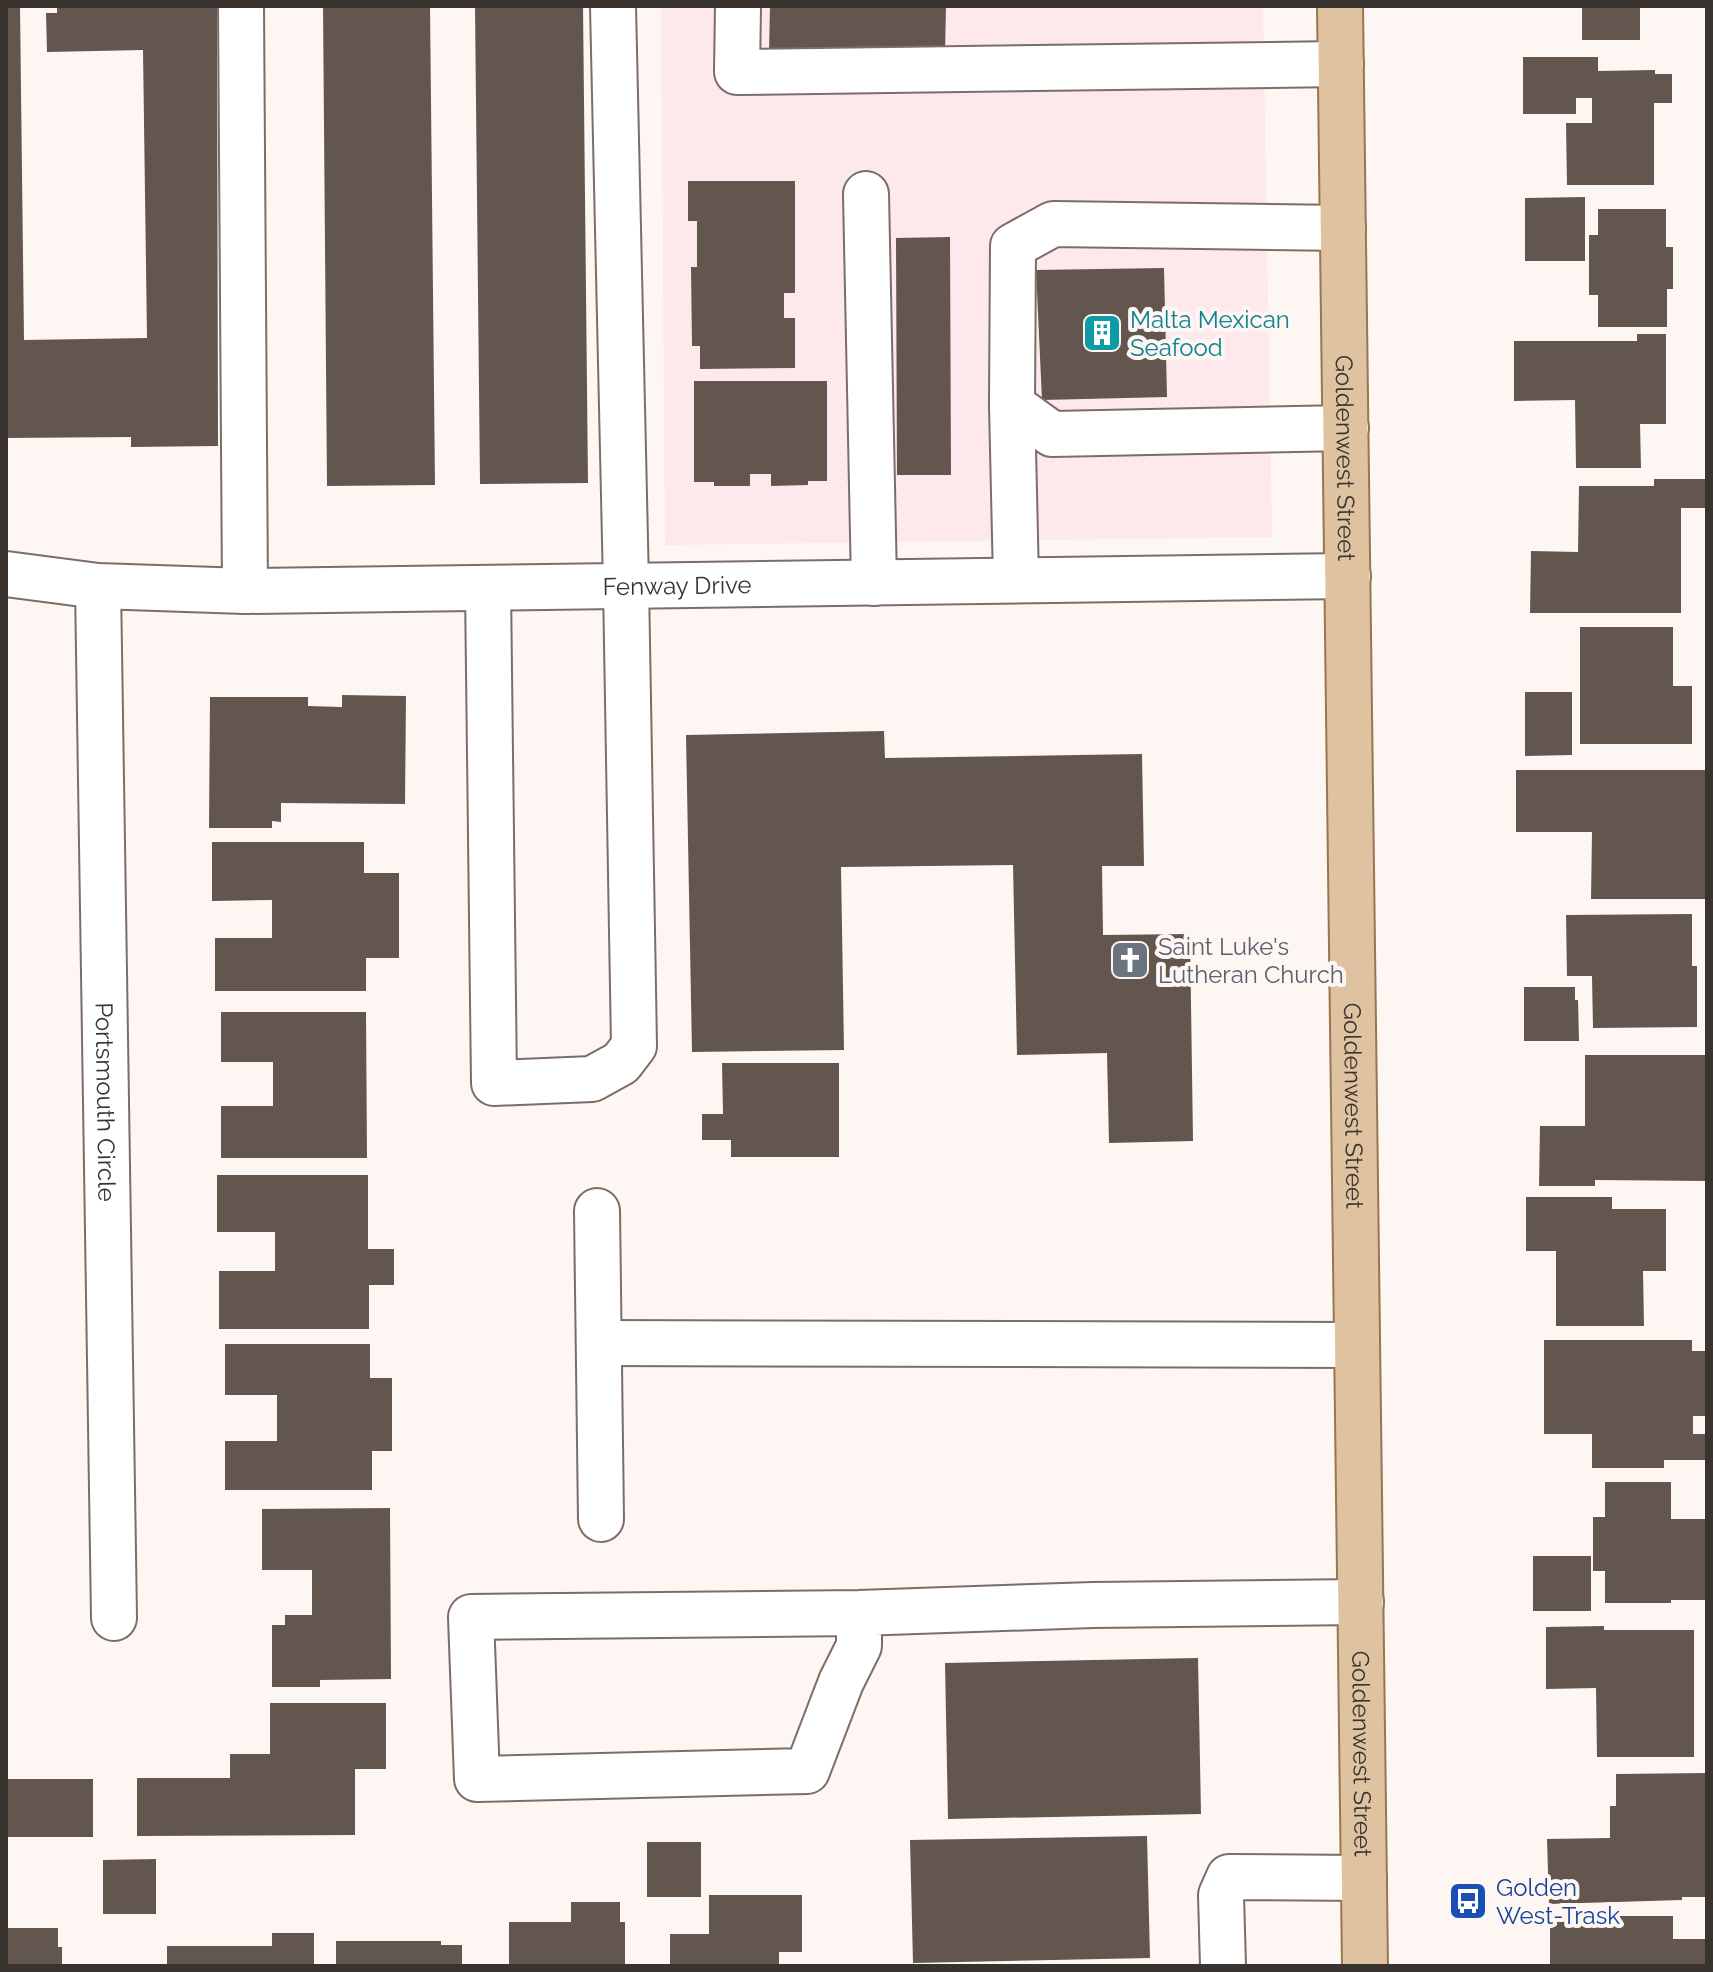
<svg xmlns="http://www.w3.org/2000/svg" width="1713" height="1972" viewBox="0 0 1713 1972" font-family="Raleway,sans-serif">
	<rect width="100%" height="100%" fill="#fdf6f3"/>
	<path fill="#fde8ec" d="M 661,6 L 1263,6 L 1272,537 L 665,545 Z"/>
	<path fill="#63564f" d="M 6,6 L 20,6 L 24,340 L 147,338 L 143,50 L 47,52 L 46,13 L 57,13 L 57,6 L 217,6 L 218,446 L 131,447 L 131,437 L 6,438 Z
		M 323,6 L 430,6 L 435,485 L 327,486 Z
		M 475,6 L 583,6 L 588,483 L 480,484 Z
		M 770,6 L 946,6 L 945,53 L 769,53 Z
		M 1582,6 L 1640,6 L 1640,40 L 1582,40 Z
		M 1523,57 L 1598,57 L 1598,71 L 1655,70 L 1655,74 L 1672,74 L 1672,103 L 1654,103 L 1654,185 L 1567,185 L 1566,123 L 1592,123 L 1592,98 L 1576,98 L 1576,114 L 1523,114 Z
		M 688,181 L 795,181 L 795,293 L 784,293 L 784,318 L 795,318 L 795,368 L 700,369 L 700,346 L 692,346 L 691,267 L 697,267 L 697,221 L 688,221 Z
		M 1585,197 L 1585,261 L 1525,261 L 1525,198 Z
		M 1598,209 L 1666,209 L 1666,247 L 1673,247 L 1673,289 L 1667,289 L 1667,327 L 1598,327 L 1598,295 L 1589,295 L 1589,235 L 1598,235 Z
		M 950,237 L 951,475 L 897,475 L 896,238 Z
		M 1164,268 L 1167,397 L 1042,400 L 1036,270 Z
		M 1637,334 L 1666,334 L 1666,424 L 1640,424 L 1641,468 L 1576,468 L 1575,400 L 1514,401 L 1514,341 L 1637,341 Z
		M 694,381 L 827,381 L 827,481 L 808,481 L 808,485 L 771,486 L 771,474 L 750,474 L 750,486 L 714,486 L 714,482 L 694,482 Z
		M 1654,479 L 1707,479 L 1707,508 L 1681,508 L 1681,613 L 1530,613 L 1531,551 L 1578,552 L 1579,486 L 1654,486 Z
		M 1580,627 L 1673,627 L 1673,686 L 1692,686 L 1692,744 L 1580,744 Z
		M 1525,692 L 1572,692 L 1572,755 L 1525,756 Z
		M 342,695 L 406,696 L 405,804 L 281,803 L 281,822 L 272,821 L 272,828 L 209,828 L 210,697 L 308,697 L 308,706 L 342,707 Z
		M 884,731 L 885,758 L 1142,754 L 1144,866 L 1102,866 L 1103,935 L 1190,934 L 1193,1141 L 1109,1143 L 1107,1053 L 1017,1055 L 1013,865 L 841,867 L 844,1050 L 692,1052 L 686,735 Z
		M 1516,770 L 1707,770 L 1707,899 L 1591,899 L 1592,832 L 1516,832 Z
		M 212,842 L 364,842 L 364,873 L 399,873 L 399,958 L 366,958 L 366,991 L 215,991 L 215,938 L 272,938 L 272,900 L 212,901 Z
		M 1692,914 L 1692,966 L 1697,966 L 1697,1027 L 1593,1028 L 1592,976 L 1567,976 L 1566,915 Z
		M 1524,987 L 1575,987 L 1575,1000 L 1578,1000 L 1579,1041 L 1524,1041 Z
		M 221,1012 L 366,1012 L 367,1158 L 221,1158 L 221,1106 L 273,1106 L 273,1062 L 221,1062 Z
		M 1585,1055 L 1707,1055 L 1707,1181 L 1595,1180 L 1595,1186 L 1539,1186 L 1540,1126 L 1585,1126 Z
		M 722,1063 L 839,1063 L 839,1157 L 731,1157 L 731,1140 L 702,1140 L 702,1114 L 723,1114 Z
		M 217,1175 L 368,1175 L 368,1249 L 394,1249 L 394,1285 L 369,1285 L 369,1329 L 219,1329 L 219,1271 L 275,1271 L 275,1232 L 217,1232 Z
		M 1526,1197 L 1612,1197 L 1612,1209 L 1666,1209 L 1666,1271 L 1643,1271 L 1644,1326 L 1556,1326 L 1556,1251 L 1526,1251 Z
		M 1544,1340 L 1692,1340 L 1692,1351 L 1707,1351 L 1707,1416 L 1693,1416 L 1693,1434 L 1707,1434 L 1707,1460 L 1664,1460 L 1664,1468 L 1592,1468 L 1592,1434 L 1544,1434 Z
		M 225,1344 L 370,1344 L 370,1378 L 392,1378 L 392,1451 L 372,1451 L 372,1490 L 225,1490 L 225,1441 L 277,1441 L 277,1395 L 225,1395 Z
		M 1605,1482 L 1671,1482 L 1671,1519 L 1707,1519 L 1706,1600 L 1671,1600 L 1671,1603 L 1605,1603 L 1605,1571 L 1593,1571 L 1593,1517 L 1605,1517 Z
		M 390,1508 L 391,1679 L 320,1680 L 320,1687 L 272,1687 L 272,1625 L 285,1625 L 285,1615 L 312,1615 L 312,1570 L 262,1570 L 262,1509 Z
		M 1533,1556 L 1591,1556 L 1591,1611 L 1533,1611 Z
		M 1604,1626 L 1604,1630 L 1694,1630 L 1694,1757 L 1597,1757 L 1596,1688 L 1546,1689 L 1546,1627 Z
		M 1198,1658 L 1201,1814 L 948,1819 L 945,1663 Z
		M 270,1703 L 386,1703 L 386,1769 L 355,1769 L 355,1835 L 137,1836 L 137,1778 L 230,1778 L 230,1754 L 270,1754 Z
		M 1707,1773 L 1707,1897 L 1682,1897 L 1682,1900 L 1549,1904 L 1547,1839 L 1610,1838 L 1610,1806 L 1616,1806 L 1616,1774 Z
		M 6,1779 L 93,1779 L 93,1837 L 6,1837 Z
		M 1147,1836 L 1150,1958 L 913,1963 L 910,1840 Z
		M 647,1842 L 701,1842 L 701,1897 L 647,1897 Z
		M 156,1859 L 156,1914 L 103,1914 L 103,1860 Z
		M 709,1895 L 802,1895 L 802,1952 L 779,1952 L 779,1966 L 670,1966 L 670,1934 L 709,1934 Z
		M 571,1902 L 620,1902 L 620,1922 L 625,1922 L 625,1966 L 509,1966 L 509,1922 L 571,1922 Z
		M 1550,1916 L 1673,1916 L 1673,1939 L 1707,1939 L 1707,1966 L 1550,1966 Z
		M 6,1928 L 58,1928 L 58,1947 L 62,1947 L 62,1966 L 6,1966 Z
		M 272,1933 L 314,1933 L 314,1966 L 167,1966 L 167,1946 L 272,1946 Z
		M 336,1941 L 441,1941 L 441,1945 L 462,1945 L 462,1966 L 336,1966 Z"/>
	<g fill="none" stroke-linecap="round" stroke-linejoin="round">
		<defs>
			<g id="minor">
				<path d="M 241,6 L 245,591"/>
				<path d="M 738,6 L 737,72 L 1341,64"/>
				<path d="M 866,194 L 874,583"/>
				<path d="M 1343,228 L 1053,224 L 1013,246 L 1012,405 L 1052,434 L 1346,428"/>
				<path d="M 1012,405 L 1016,580"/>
				<path id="s1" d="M 6,574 L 98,586 L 245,591 L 1348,576"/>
				<path id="s2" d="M 98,586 L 114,1618"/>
				<path d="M 488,588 L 494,1083 L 592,1079 L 621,1063 L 634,1046 L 626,585 L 613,6"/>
				<path d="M 597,1211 L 601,1519"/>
				<path d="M 599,1343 L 1357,1345"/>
				<path d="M 859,1613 L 859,1646 L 841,1682 L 807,1771 L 477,1779 L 471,1617 L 859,1613 L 1093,1605 L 1361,1602"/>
				<path d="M 1223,1966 L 1221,1895 L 1229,1877 L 1364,1878"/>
			</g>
			<g id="major">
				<path id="s3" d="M 1340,6 L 1365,1966"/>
			</g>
		</defs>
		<use href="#minor" stroke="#7b6e67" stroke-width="48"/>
		<use href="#major" stroke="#977650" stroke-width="48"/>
		<use href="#minor" stroke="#fff" stroke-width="44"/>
		<use href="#major" stroke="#dfc2a0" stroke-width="44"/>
	</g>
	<defs>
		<symbol id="building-square" viewBox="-11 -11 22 22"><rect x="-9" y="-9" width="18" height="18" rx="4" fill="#0f9aa8" stroke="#fdf6f3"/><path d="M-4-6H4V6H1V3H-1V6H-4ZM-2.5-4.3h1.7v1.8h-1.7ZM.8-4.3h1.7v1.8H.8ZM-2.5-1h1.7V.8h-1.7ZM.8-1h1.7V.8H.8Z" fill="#fff"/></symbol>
		<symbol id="church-square" viewBox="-11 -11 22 22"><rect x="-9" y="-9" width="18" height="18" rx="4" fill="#6b7280" stroke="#fdf6f3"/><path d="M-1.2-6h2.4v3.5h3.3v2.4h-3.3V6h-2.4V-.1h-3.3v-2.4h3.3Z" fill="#fff"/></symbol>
		<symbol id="bus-square" viewBox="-11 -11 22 22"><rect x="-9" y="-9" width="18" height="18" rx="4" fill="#1a4fb4" stroke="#fdf6f3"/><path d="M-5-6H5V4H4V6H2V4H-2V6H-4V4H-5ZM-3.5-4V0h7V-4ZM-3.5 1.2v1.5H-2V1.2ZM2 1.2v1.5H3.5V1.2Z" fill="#fff"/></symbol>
	</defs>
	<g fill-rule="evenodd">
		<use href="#building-square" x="1080" y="311" width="44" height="44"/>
		<use href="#church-square" x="1108" y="938" width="44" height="44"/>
		<use href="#bus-square" x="1446" y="1879" width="44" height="44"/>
	</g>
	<g text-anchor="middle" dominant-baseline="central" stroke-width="8" stroke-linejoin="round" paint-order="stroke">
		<g font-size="24" fill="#0d838f" stroke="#fdf6f3" text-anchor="start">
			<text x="1130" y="319">Malta Mexican<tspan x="1130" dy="28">Seafood</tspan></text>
		</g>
		<g font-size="24" fill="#3a3431" stroke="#fdf6f3">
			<text stroke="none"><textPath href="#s3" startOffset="452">Goldenwest Street</textPath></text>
			<text stroke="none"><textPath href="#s1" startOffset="672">Fenway Drive</textPath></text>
			<text stroke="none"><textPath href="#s2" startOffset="516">Portsmouth Circle</textPath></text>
			<text stroke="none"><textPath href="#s3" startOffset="1100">Goldenwest Street</textPath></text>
			<text stroke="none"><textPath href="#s3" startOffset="1748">Goldenwest Street</textPath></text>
		</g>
		<g font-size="24" fill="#5b616d" stroke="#fdf6f3" text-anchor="start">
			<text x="1158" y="946">Saint Luke's<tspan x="1158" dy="28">Lutheran Church</tspan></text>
		</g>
		<g font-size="24" fill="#164399" stroke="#fdf6f3" text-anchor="start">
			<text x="1496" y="1887">Golden<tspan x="1496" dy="28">West-Trask</tspan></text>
		</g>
	</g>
	<rect width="1713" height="1972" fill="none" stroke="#3a3431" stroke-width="16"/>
</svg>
